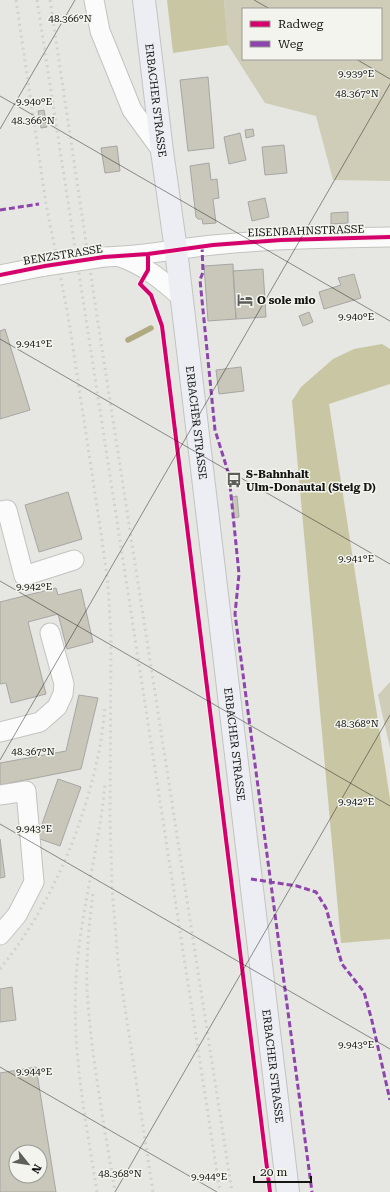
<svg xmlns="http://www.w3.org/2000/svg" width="390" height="1192" viewBox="0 0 390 1192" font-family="'Roboto Serif',serif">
	<rect width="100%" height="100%" fill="#e6e6e2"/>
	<path fill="#cfcdb7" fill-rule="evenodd" d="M 224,0 L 390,0 L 390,181 L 333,180 L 316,116 L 265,103 L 228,45 ZM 243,9 L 381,9 L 381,59 L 243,59 Z
		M 390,682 L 390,748 L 378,695 Z"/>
	<path fill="#c9c6a3" d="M 167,0 L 224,0 L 228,45 L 173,53 Z
		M 382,344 L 390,349 L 390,384 L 329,404 L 390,799 L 390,939 L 341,943 L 292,401 L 301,387 L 333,359 L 354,349 Z"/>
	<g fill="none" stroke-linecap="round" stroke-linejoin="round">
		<path stroke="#afaa80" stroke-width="5.5" d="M 128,340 L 151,328"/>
	</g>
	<path fill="#c8c7b9" stroke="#a6a6a4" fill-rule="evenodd" d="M 208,77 L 214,148 L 188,151 L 180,80 Z
		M 44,110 L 47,127 L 41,128 L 38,111 Z
		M 253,129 L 254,136 L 246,138 L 245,130 Z
		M 240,133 L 246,160 L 229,164 L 224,137 Z
		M 284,145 L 287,173 L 265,175 L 262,147 Z
		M 117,146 L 120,171 L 105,173 L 101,148 Z
		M 209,163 L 211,180 L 217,179 L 219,198 L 213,199 L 216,223 L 203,224 L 202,219 L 198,219 L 196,217 L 190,166 Z
		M 265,198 L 269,217 L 252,221 L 248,202 Z
		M 348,212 L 348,223 L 331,224 L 331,213 Z
		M 233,264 L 236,319 L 208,321 L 204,266 Z
		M 263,269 L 266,317 L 236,319 L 233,271 Z
		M 354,274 L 361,298 L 324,309 L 319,292 L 341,285 L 338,278 Z
		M 309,312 L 313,322 L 303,326 L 299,316 Z
		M 5,329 L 30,410 L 0,419 L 0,331 Z
		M 241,367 L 244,391 L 219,394 L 216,370 Z
		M 68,492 L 82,539 L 39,552 L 25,505 Z
		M 237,496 L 239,517 L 234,518 L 232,497 Z
		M 56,588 L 58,595 L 81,589 L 93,642 L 67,649 L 58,614 L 28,622 L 46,694 L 11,703 L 6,683 L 0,684 L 0,602 Z
		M 79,695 L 98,698 L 81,769 L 0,785 L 0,763 L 66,751 Z
		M 58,779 L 81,787 L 60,846 L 37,838 Z
		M 0,839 L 5,877 L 0,878 Z
		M 12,987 L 16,1020 L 0,1022 L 0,989 Z
		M 36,1067 L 56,1192 L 0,1192 L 0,1073 ZM 16,1152 L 40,1152 L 40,1176 L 16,1176 Z"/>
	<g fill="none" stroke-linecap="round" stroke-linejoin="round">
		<defs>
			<path id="minor" d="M 94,0 L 100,31 L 132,110 L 162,151
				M 104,257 C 141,256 177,249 213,245 C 272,239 331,238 390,237
				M 120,257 C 144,265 162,280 181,297
				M 0,275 L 45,266
				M 0,511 L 7,510 L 24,576 L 74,560
				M 0,732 L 40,722 L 57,707 L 63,694 L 64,684 L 50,633
				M 0,795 L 26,791 L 34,882 L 17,915 L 0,935"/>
			<g id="major">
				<path id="s1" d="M 144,0 L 162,151 L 176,250 L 288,1192"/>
			</g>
		</defs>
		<use href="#minor" stroke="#c3c3c0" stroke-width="21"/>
		<use href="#major" stroke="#c3c3c1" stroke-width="24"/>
		<use href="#minor" stroke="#fbfbfb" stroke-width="19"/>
		<use href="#major" stroke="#eceef3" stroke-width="22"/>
		<path stroke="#d1d1cf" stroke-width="3" stroke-dasharray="2 4" stroke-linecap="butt" d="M 16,0 L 46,204 L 68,315 L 101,533 L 108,584 L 111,636 L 110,820 L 112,887 L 118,962 L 153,1192
			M 37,0 L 220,1192
			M 50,0 L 98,323 L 232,1192
			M 93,894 C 89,925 86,957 87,988 C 91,1056 104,1124 115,1192
			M 0,969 C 48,909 79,839 96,765 C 101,746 103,726 105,707
			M 97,1192 C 86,1122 72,1053 76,982 C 79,915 99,851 105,784"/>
		<defs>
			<path id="minor-bridge" d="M 45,266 L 104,257"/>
		</defs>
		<use href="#minor-bridge" stroke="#c3c3c0" stroke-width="21" stroke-linecap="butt"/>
		<use href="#minor-bridge" stroke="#fbfbfb" stroke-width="19"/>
		<path stroke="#8e44ad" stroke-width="3" stroke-dasharray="6 3" stroke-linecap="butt" d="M 0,210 L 39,204
			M 202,246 L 203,272 L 200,280 L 215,430 L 229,475 L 239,574 L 235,614 L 312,1192
			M 251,879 L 297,886 L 316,892 L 326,908 L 342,964 L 364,992 L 372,1021 L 390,1100"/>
		<defs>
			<path id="cycleway" d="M 148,254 L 148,270 L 140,284 L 151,295 L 162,326 L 270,1192
				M 0,275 L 45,266 L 104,257 L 148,254 L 213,245 L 281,240 L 390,237"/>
		</defs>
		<use href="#cycleway" stroke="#f4f4ef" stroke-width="6"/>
		<use href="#cycleway" stroke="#d6006c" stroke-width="4"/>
	</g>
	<path fill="none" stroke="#151513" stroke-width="1" stroke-opacity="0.45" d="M 254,0 L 270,9M 356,59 L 390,79M 0,96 L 390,321M 0,129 L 75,0M 0,339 L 390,564M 0,581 L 390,806M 0,760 L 390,84M 0,824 L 390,1049M 0,1067 L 217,1192M 115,1192 L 390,715"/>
	<defs>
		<symbol id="hotel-bare" viewBox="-9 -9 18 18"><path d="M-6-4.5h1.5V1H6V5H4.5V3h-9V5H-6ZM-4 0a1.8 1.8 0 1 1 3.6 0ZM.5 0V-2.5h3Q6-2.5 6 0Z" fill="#5e5e5b" stroke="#f4f4ef" stroke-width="2.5" paint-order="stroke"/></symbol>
		<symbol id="bus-bare" viewBox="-9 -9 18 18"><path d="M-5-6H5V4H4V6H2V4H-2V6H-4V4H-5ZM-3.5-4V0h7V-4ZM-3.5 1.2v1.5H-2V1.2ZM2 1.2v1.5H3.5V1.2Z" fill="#5e5e5b" stroke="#f4f4ef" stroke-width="2.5" paint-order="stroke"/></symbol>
	</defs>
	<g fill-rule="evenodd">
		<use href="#hotel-bare" x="234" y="289" width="22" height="22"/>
		<use href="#bus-bare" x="223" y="469" width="22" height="22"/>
	</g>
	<g text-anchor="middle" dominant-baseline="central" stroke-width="3" stroke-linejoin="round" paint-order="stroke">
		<g font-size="11" fill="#151513" stroke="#f4f4ef">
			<text stroke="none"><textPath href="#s1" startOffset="101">ERBACHER STRASSE</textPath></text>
			<text transform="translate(306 231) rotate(-2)">EISENBAHNSTRASSE</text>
			<text transform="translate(63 255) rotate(-9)">BENZSTRASSE</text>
			<text stroke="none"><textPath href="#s1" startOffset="426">ERBACHER STRASSE</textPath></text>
			<text stroke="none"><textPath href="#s1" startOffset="750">ERBACHER STRASSE</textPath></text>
			<text stroke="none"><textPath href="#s1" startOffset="1074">ERBACHER STRASSE</textPath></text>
		</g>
		<g font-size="11" font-weight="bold" fill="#151513" stroke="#f4f4ef" text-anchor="start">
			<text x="257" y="300">O sole mio</text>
			<text x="246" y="474">S-Bahnhalt<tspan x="246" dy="13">Ulm-Donautal (Steig D)</tspan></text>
		</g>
	</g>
	<g font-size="10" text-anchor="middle" fill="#151513" stroke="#f4f4ef" stroke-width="3" stroke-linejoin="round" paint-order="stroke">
		<text x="70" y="22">48.366°N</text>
		<text x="356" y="77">9.939°E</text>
		<text x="357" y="97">48.367°N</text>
		<text x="34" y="105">9.940°E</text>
		<text x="33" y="124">48.366°N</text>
		<text x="356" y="320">9.940°E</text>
		<text x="34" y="347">9.941°E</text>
		<text x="356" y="562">9.941°E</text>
		<text x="34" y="590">9.942°E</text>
		<text x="357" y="727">48.368°N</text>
		<text x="33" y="755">48.367°N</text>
		<text x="356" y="805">9.942°E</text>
		<text x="34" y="832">9.943°E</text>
		<text x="356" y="1048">9.943°E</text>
		<text x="34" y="1075">9.944°E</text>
		<text x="120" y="1177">48.368°N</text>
		<text x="209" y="1180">9.944°E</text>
	</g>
	<rect x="242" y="8" width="140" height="52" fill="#f4f4ef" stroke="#9b9b97"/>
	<rect x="250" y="21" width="20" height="6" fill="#d6006c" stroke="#9b9b97"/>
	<text x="278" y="28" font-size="12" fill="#151513">Radweg</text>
	<rect x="250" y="41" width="20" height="6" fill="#8e44ad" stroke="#9b9b97"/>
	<text x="278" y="48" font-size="12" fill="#151513">Weg</text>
	<g transform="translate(28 1164) rotate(120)"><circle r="19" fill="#f4f4ef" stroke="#9b9b97"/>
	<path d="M0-3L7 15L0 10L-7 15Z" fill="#5e5e5b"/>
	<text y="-6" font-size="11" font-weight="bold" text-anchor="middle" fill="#151513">N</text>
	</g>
	<path d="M254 1176v6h57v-6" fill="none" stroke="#151513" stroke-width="2"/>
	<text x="260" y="1176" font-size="12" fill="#151513" stroke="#f4f4ef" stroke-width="3" paint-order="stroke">20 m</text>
</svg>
